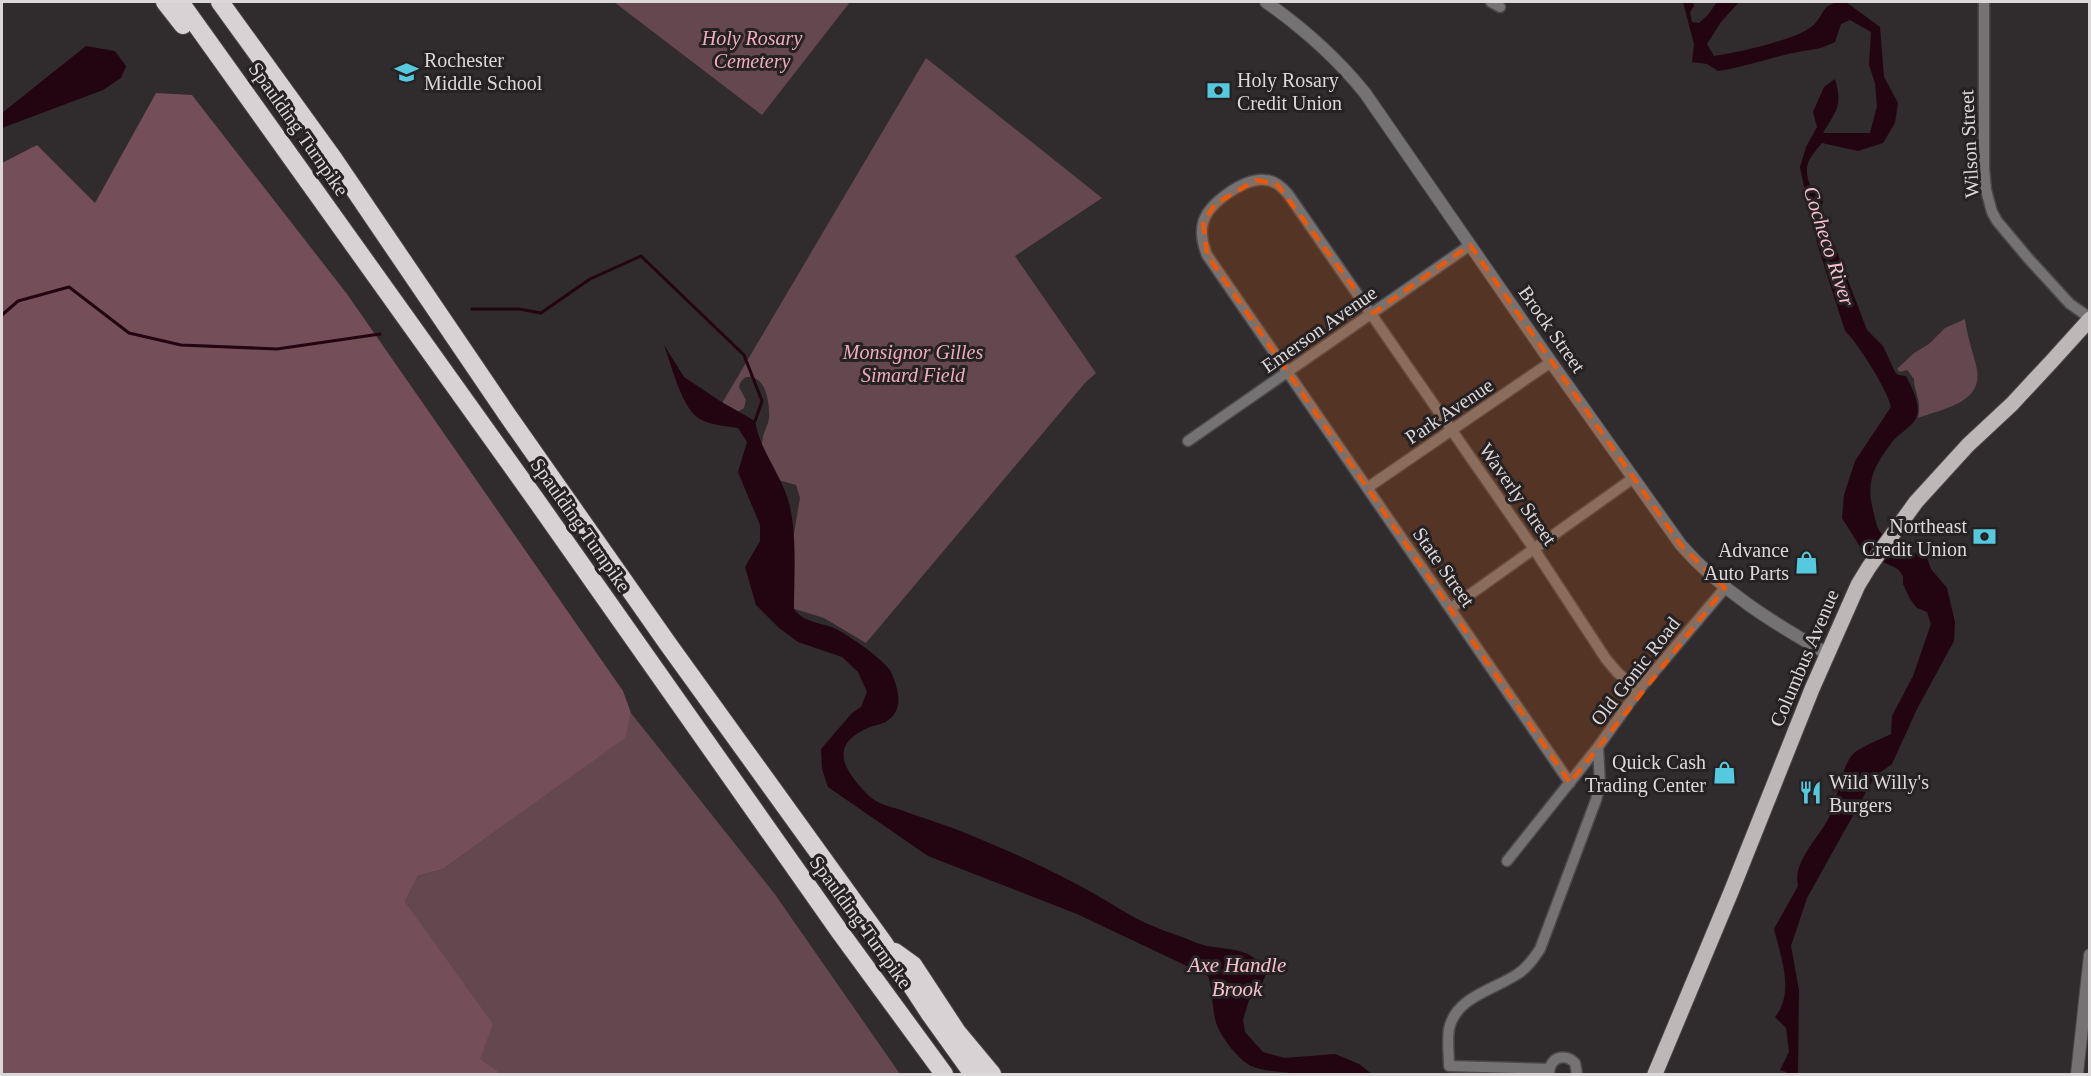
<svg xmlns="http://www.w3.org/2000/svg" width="2091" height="1076" viewBox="0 0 2091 1076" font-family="Georgia,serif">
	<rect width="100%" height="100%" fill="#302b2c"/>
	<path fill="#64474f" d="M 614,2 L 850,2 L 762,115 Z
		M 926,58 L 1102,198 L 1015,256 L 1096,373 L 1085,383 L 866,643 L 824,618 L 785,606 L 793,539 L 800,498 L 796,485 L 778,480 L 761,461 C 761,453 761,445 763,437 C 765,429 770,422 769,414 C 769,406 768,397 765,390 C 760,376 743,370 739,387 L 746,400 L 744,408 L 736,413 L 718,410 Z
		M 1965,319 C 1967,335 1972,349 1976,365 C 1986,402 1946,408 1918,418 C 1922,399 1914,393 1914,379 L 1907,370 L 1900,372 L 1897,369 L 1914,353 L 1929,344 L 1945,328 Z
		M 631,713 L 774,893 L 900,1074 L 502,1074 L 480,1060 L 405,902 L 418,876 L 443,869 L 624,738 Z"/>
	<path fill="#744f59" d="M 156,93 L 192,95 L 347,294 L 623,691 L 631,713 L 625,738 L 443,869 L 418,876 L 405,902 L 493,1024 L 480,1059 L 502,1074 L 2,1074 L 2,163 L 37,145 L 95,203 Z"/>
	<path fill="#220510" d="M 1683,2 L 1693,2 L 1694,6 L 1690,12 L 1692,22 L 1699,23 L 1708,15 L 1717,2 L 1739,2 L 1721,22 L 1707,44 L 1714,56 C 1735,53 1795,40 1811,27 C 1826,16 1819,2 1846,2 L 1880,27 L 1884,77 L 1898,103 L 1895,123 L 1883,143 L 1858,151 L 1822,143 C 1807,161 1802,166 1812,190 L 1818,192 L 1823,200 L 1820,217 L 1836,249 L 1867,330 L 1883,346 L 1895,372 L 1898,375 L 1906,376 C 1912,388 1923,407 1915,420 C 1909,429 1898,434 1892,442 C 1873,468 1865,482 1874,514 C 1876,522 1877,530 1883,535 C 1895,546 1912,552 1927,558 L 1931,569 L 1947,588 L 1955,622 L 1954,641 L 1917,709 L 1892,764 L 1875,776 L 1807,898 L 1791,946 L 1799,990 L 1798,1074 L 1787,1074 L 1786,1072 L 1780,1070 L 1789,1052 L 1786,1028 L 1775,1017 C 1795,992 1781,958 1774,929 L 1798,886 C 1792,859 1823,835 1832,811 C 1838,796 1842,766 1853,754 C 1860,747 1882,739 1891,734 L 1892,716 L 1913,676 L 1931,624 L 1927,612 L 1917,608 L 1910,599 L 1903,584 L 1903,576 L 1898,569 L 1864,553 L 1842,518 L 1844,495 L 1855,461 L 1891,407 C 1888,391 1858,343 1845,331 L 1817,243 L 1814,213 L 1805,191 L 1800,167 L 1806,147 L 1817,127 L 1813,112 L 1824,87 L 1835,79 C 1843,106 1836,111 1823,133 L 1870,133 L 1877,106 L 1875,83 L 1869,65 L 1871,32 L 1850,20 L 1841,24 L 1835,42 C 1821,49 1816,49 1803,51 C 1774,56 1747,67 1718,71 L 1707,64 L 1692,62 L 1694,44 Z
		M 86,46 L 115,51 L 126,66 L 121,78 L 103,90 L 2,128 L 2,113 Z
		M 664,345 L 684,377 L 720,401 L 755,421 C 760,452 783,476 790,507 C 797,540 794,576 794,609 C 804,623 819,622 834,628 C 847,634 885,660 891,672 C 898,688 905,709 887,721 C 883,724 875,725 870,727 C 827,745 844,770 868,795 C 875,803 891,807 901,810 C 928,820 956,828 982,840 C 1019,855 1057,873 1093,893 C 1111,903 1129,916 1148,924 C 1159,929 1171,933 1182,937 C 1190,940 1199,944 1207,946 C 1236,951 1248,947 1267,971 L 1259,992 L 1249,1000 L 1243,1020 L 1245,1032 L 1263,1052 L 1285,1058 L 1335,1054 L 1359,1064 L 1372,1074 C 1345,1075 1269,1076 1249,1065 C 1237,1057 1226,1043 1219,1030 C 1211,1014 1214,993 1208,976 L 1077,914 L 928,856 L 828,787 L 822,769 L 821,749 L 852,713 L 861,707 L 867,692 L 858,672 L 842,657 L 798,642 L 778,627 L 756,605 L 745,567 L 760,541 L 760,525 L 738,472 L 747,442 L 738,428 C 726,426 707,425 697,417 C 681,405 671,364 664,345 Z"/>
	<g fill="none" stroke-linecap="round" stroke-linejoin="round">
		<path stroke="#220510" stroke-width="3" d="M 472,309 L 519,309 L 541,313 L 590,279 L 641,256 L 744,355 L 762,401 L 755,421
			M 2,315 L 18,301 L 69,287 L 129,333 L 181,345 L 277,349 L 380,334"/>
		<defs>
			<path id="minor" d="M 1491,2 L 1500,7
				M 1984,2 L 1984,168 L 1986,190 L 1992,212 L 1997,221 L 2028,258 L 2070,304 L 2090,318
				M 1188,441 L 1470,245
				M 1367,488 L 1551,362
				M 1451,608 L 1632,479
				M 1570,783 L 1207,255 C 1203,245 1200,234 1203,223 C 1208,203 1244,178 1265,180 C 1274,180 1282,187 1288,194 L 1534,549 L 1606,659 L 1617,672 L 1638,691
				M 1507,861 L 1598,747 L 1638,691 L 1725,588
				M 1549,1069 L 1449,1066 C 1449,1054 1447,1041 1449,1029 C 1456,996 1495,990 1519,973 C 1528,967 1534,958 1540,949 L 1596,800 L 1600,784 L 1598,747
				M 1549,1074 C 1549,1058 1564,1052 1575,1063 L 1577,1074"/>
			<path id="tertiary" d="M 1266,2 C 1303,28 1336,57 1365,93 L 1551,362 L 1681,545 C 1721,591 1775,624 1828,654
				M 2077,1074 L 2090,955"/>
			<path id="primary" d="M 1655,1074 L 1731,892 L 1812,689 L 1858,585 L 1869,567 L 1916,502 L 1968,445 L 2012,404 L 2052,361 L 2090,319"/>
			<path id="motorway" d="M 165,2 L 183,25
				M 180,2 L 536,500 L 840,932 L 944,1074
				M 220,2 L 333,158 L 506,413 L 668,644 L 883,942 L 930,1014 L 973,1074
				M 895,952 L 913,965 L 957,1032 L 992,1074"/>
		</defs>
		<use href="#minor" stroke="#4c4748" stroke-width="13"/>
		<use href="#tertiary" stroke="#4c4748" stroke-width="14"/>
		<use href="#primary" stroke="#4c4748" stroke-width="17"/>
		<use href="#motorway" stroke="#4c4748" stroke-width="20"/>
		<use href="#minor" stroke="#747272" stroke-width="10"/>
		<use href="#tertiary" stroke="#747272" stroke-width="12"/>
		<use href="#primary" stroke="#bdb7b8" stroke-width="15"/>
		<use href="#motorway" stroke="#d9d2d4" stroke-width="18"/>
	</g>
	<path fill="#e8590c" fill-opacity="0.2" stroke="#e8590c" stroke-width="4.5" stroke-dasharray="12 8" stroke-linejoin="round" d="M 1256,180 L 1277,184 L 1373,313 L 1470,245 L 1681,545 L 1725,588 L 1570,783 L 1207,255 L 1203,223 L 1215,204 Z"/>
	<defs>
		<symbol id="school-bare" viewBox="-9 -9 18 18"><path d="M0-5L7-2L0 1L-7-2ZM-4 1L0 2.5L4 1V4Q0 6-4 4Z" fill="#55cadf" stroke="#262122" stroke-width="2.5" paint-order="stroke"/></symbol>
		<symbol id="bank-bare" viewBox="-9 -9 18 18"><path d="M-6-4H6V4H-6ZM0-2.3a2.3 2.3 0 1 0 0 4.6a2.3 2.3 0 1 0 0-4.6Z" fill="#55cadf" stroke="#262122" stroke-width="2.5" paint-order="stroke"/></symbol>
		<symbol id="shop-bare" viewBox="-9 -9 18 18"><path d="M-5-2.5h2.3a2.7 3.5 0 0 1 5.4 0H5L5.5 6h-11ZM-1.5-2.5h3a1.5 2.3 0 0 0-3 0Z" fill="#55cadf" stroke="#262122" stroke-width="2.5" paint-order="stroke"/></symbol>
		<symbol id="restaurant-bare" viewBox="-9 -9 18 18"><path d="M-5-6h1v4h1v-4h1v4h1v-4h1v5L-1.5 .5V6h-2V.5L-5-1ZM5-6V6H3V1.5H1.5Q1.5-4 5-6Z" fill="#55cadf" stroke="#262122" stroke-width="2.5" paint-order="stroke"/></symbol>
	</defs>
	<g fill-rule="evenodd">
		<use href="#school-bare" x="390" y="56" width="33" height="33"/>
		<use href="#bank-bare" x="1202" y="74" width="33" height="33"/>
		<use href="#bank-bare" x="1968" y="520" width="33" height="33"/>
		<use href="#shop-bare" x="1790" y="546" width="33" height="33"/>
		<use href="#shop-bare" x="1708" y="756" width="33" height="33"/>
		<use href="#restaurant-bare" x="1794" y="776" width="33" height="33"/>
	</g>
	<g text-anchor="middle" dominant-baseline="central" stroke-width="6" stroke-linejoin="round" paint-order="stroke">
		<g font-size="20" font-style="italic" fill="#f0adbf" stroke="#262122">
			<text x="752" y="38">Holy Rosary<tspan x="752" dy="23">Cemetery</tspan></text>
			<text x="913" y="352">Monsignor Gilles<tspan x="913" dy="23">Simard Field</tspan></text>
		</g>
		<g font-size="20" fill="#dcd8d9" stroke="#262122" text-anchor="start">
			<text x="424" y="60">Rochester<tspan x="424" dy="23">Middle School</tspan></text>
			<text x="1237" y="80">Holy Rosary<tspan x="1237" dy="23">Credit Union</tspan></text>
			<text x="1967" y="526" text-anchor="end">Northeast<tspan x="1967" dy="23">Credit Union</tspan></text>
			<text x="1789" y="550" text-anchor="end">Advance<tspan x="1789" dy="23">Auto Parts</tspan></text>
			<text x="1706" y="762" text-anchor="end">Quick Cash<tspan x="1706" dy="23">Trading Center</tspan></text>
			<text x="1829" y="782">Wild Willy's<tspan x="1829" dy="23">Burgers</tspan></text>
		</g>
		<g font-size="20" fill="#dcd8d9" stroke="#262122">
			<text transform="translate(299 129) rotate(55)">Spaulding Turnpike</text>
			<text transform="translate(1969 144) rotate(-93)">Wilson Street</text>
			<text transform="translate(1319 329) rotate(-35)">Emerson Avenue</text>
			<text transform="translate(1552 329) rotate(55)">Brock Street</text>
			<text transform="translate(1449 411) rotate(-34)">Park Avenue</text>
			<text transform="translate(1518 494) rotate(55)">Waverly Street</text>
			<text transform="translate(581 525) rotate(55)">Spaulding Turnpike</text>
			<text transform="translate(1444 567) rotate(55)">State Street</text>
			<text transform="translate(1804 658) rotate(-67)">Columbus Avenue</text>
			<text transform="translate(1635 671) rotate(-52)">Old Gonic Road</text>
			<text transform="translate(861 922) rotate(54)">Spaulding Turnpike</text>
		</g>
		<g font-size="21" font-style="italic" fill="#f7c0ce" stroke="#262122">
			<text transform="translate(1829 246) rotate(72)">Cocheco River</text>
			<text x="1237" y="965">Axe Handle<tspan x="1237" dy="24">Brook</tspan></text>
		</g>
	</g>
	<rect width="2091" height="1076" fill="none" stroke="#dcd8d9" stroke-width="6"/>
</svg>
